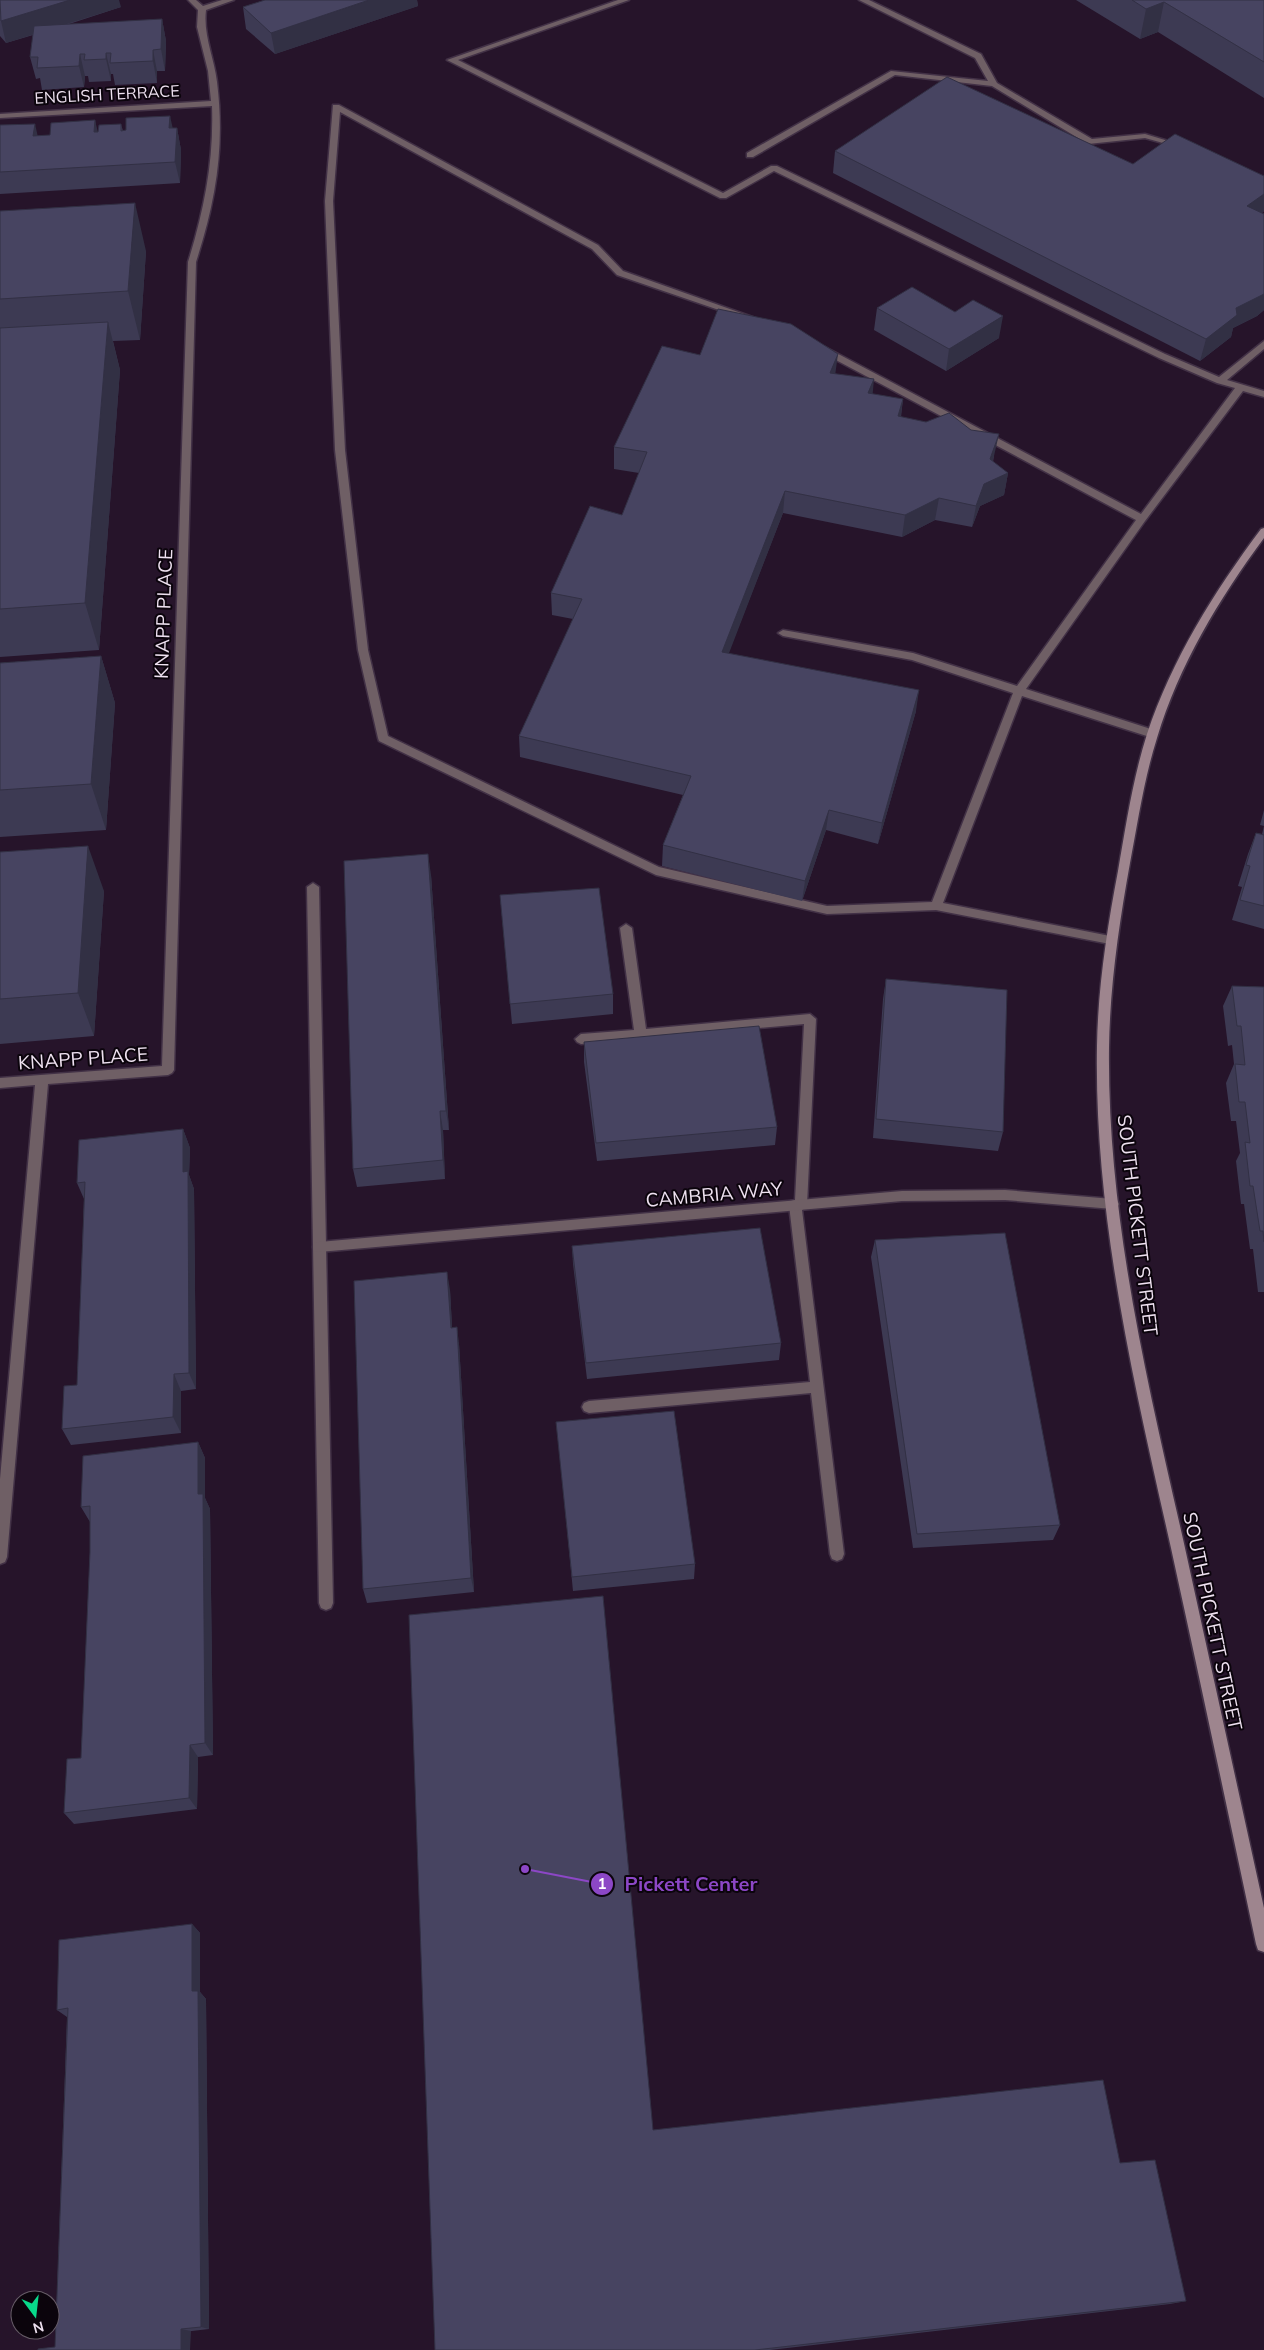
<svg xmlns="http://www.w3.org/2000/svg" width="1264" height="2350" viewBox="0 0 1264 2350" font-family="Mulish,sans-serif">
	<rect width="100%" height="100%" fill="#26142a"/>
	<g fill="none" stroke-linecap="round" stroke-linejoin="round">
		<defs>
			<path id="lane" d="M 618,0 L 629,0 L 458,60 L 723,193 L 771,166 L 777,166 L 1165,354 L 1219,377 L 1264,341 L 1264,349 L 1227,380 L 1264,391 L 1264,397 L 1243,391 L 1145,521 L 1026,689 L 1157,731 L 1158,734 L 1153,738 L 1022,696 L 943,903 L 1110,936 L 1114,937 L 1116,940 L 1114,943 L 1110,944 L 936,910 L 827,914 L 656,875 L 379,741 L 378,738 L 358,650 L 335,450 L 325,201 L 333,105 L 339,105 L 598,245 L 623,271 L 758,319 L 751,321 L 617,275 L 592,249 L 340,112 L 333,201 L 345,450 L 368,650 L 388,736 L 659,867 L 827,906 L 932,902 L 1013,693 L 912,660 L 783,636 L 778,633 L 783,630 L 913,653 L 1017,686 L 1136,520 L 819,351 L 819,347 L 825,347 L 1141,514 L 1235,388 L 1217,383 L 1159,358 L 774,171 L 726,198 L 720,198 L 447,60 Z
				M 859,0 L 869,0 L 981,54 L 997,83 L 1092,139 L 1145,134 L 1185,146 L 1181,148 L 1145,138 L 1088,144 L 992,86 L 895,75 L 753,157 L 747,157 L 747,153 L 891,71 L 988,81 L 975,58 Z
				M 313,883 L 319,887 L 333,1603 L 331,1608 L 326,1610 L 321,1608 L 319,1603 L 307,887 Z
				M 626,924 L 632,928 L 646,1029 L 810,1014 L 816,1019 L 807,1205 L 802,1210 L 844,1554 L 842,1559 L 837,1561 L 832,1559 L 830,1554 L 811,1393 L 589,1413 L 584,1411 L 582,1407 L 584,1403 L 589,1401 L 810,1382 L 789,1205 L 791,1201 L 795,1200 L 804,1024 L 581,1044 L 577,1042 L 575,1039 L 581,1034 L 634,1030 L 620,928 Z"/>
			<path id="street" d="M 188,0 L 196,0 L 203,6 L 222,0 L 234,0 L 206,10 C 203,35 214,57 217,82 C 225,146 216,200 196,262 L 174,1070 L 172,1073 L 168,1075 L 48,1084 L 7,1557 L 5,1562 L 0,1564 L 0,1479 L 35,1085 L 0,1088 L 0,1078 L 162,1066 L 188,262 C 204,210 214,161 212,106 L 0,118 L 0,114 L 211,101 L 208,71 L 197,27 L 198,10 Z
				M 1005,1190 L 1113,1199 L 1117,1200 L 1119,1204 L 1117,1208 L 1113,1209 L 1005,1200 L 902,1201 L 319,1252 L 314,1251 L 313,1247 L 314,1243 L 319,1242 L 902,1191 Z"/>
			<path id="secondary" d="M 1264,528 L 1264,538 C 1219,599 1179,665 1157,738 C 1144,779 1138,821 1130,863 C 1119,924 1110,985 1109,1047 C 1107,1214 1146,1377 1183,1539 C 1210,1662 1237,1785 1264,1908 L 1264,1952 L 1258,1950 L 1256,1944 C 1228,1812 1200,1680 1171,1548 C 1134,1383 1094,1216 1097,1046 C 1098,987 1107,929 1118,871 C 1126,825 1133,778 1147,734 C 1172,659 1214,592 1261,529 Z"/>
		</defs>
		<use href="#lane" stroke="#423146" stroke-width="3"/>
		<use href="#street" stroke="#423146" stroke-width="3"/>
		<use href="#secondary" stroke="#423146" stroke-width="3"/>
		<use href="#lane" fill="#6f5f65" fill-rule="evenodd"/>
		<use href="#street" fill="#6f5f65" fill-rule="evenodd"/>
		<use href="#secondary" fill="#9e858e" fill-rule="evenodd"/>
	</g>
	<path fill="#3d3a53" d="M 0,0 L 121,7 L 66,25 L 162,19 L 166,41 L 165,71 L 157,71 L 157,83 L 115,85 L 113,74 L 111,74 L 111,81 L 89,82 L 88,76 L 85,76 L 84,87 L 42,90 L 40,78 L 36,79 L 30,57 L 33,35 L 6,43 L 0,36 Z
		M 265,0 L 417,0 L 418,6 L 275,54 L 246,29 L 243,7 Z
		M 1076,0 L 1264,0 L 1264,98 L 1158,32 L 1140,39 Z
		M 95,120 L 97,132 L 121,124 L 123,131 L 177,128 L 181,150 L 180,183 L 0,194 L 0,125 L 38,136 L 50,135 Z
		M 835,151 L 1264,176 L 1264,211 L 1262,213 L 1264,214 L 1264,310 L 1257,316 L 1233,328 L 1231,337 L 1200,361 L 833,173 Z
		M 0,211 L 146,251 L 140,340 L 113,341 L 120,370 L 99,650 L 0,657 Z
		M 877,308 L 955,312 L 999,338 L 946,371 L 874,330 Z
		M 700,355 L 836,374 L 873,394 L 903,399 L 901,417 L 994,456 L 993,462 L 1008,473 L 1004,495 L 980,506 L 972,527 L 935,520 L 902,537 L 783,513 L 728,654 L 916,711 L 878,844 L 826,830 L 802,901 L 662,866 L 663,845 L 683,795 L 520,757 L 519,736 L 573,619 L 552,615 L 551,593 L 622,515 L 639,473 L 614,469 L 614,447 Z
		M 101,656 L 115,703 L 106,830 L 0,837 L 0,663 Z
		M 1264,810 L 1264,929 L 1232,920 L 1242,887 L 1238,886 L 1248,854 L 1256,833 L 1262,834 L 1264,826 L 1260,825 Z
		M 0,852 L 104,891 L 94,1036 L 0,1044 Z
		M 431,875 L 449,1130 L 443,1130 L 445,1179 L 357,1187 L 353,1169 Z
		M 500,895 L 613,994 L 613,1014 L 512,1024 Z
		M 886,979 L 1003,1132 L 998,1151 L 873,1138 L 883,999 Z
		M 1232,986 L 1264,987 L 1264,1292 L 1258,1292 L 1253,1249 L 1250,1249 L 1244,1204 L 1241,1204 L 1236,1161 L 1240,1153 L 1236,1121 L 1231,1121 L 1226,1083 L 1234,1064 L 1232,1045 L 1228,1046 L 1223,1006 Z
		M 584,1042 L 777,1127 L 775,1145 L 597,1161 L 584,1062 Z
		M 183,1129 L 190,1148 L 189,1175 L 194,1189 L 196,1389 L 181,1391 L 181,1433 L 71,1445 L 62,1429 L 77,1385 L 84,1199 L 77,1183 Z
		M 875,1240 L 1060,1525 L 1053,1540 L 913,1548 L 871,1257 Z
		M 572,1246 L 781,1343 L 779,1360 L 587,1379 L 573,1264 Z
		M 450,1290 L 452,1327 L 459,1344 L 474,1592 L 367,1603 L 363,1589 Z
		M 558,1438 L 695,1564 L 694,1579 L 573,1591 Z
		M 198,1442 L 205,1458 L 205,1498 L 210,1509 L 213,1755 L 198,1757 L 197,1809 L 74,1824 L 64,1813 L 81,1758 L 90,1552 L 90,1522 L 81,1507 Z
		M 192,1924 L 200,1933 L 200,1992 L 206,1999 L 209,2329 L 55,2347 L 67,2017 L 57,2010 Z
		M 653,2130 L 1120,2163 L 1186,2301 L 1170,2304 L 770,2350 L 435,2350 Z"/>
	<path fill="#323044" d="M 70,0 L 119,0 L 121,7 L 6,43 L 1,21 Z
		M 369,0 L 417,0 L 418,6 L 275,54 L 271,33 Z
		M 1164,2 L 1158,32 L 1140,39 L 1146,9 Z
		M 162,19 L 166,41 L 165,71 L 161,49 Z
		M 153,50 L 157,71 L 157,83 L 153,61 Z
		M 106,53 L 111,74 L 111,81 L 106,59 Z
		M 80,54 L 85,76 L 84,87 L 79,66 Z
		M 170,116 L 175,138 L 169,128 Z
		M 95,120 L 100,142 L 94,132 Z
		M 35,124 L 40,146 L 33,136 Z
		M 177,128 L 181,150 L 180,183 L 175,162 Z
		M 1264,194 L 1264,211 L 1241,228 L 1247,206 Z
		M 135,203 L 146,251 L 140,340 L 128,291 Z
		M 1264,294 L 1264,310 L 1257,316 L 1233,328 L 1231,337 L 1200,361 L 1206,339 L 1236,308 Z
		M 1003,316 L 999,338 L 946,371 L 949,349 Z
		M 108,322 L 120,370 L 99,650 L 85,603 Z
		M 838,354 L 835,376 L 830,373 Z
		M 874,379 L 872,401 L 868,393 Z
		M 903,399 L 900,421 L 898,416 Z
		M 999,434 L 994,456 L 986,481 L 990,459 Z
		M 1008,473 L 1004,495 L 980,506 L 972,527 L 976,506 L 984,484 Z
		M 785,491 L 783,513 L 721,674 L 722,652 Z
		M 939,498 L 935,520 L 902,537 L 905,515 Z
		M 101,656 L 115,703 L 106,830 L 91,784 Z
		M 919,690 L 916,711 L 878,844 L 882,823 Z
		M 829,810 L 826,830 L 802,901 L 805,881 Z
		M 88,846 L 104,891 L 94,1036 L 78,993 Z
		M 428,854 L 431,875 L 449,1130 L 446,1111 Z
		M 440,1111 L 443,1130 L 445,1179 L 443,1160 Z
		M 183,1129 L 190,1148 L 189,1175 L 194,1189 L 196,1389 L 189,1373 L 183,1172 Z
		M 447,1272 L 450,1290 L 453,1344 L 451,1328 Z
		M 457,1327 L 459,1344 L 474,1592 L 471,1578 Z
		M 174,1374 L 181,1391 L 181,1433 L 173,1417 Z
		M 198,1442 L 205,1458 L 205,1498 L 210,1509 L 213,1755 L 205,1743 L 198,1494 Z
		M 190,1745 L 198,1757 L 197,1809 L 189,1798 Z
		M 192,1924 L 200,1933 L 200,1992 L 206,1999 L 209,2329 L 201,2327 L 192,1991 Z
		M 181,2329 L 191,2331 L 190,2350 L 181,2350 Z"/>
	<path fill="#474461" stroke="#323044" d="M 0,0 L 70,0 L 1,21 Z
		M 265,0 L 369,0 L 271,33 L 243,7 Z
		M 1132,0 L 1264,0 L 1264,62 L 1164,2 L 1146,9 Z
		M 162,19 L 161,49 L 153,50 L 153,61 L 110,63 L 111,53 L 106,53 L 106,59 L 84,60 L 85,54 L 80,54 L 79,66 L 37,68 L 38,57 L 30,57 L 34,26 Z
		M 947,77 L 1133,164 L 1175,134 L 1264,176 L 1264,194 L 1247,206 L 1264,214 L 1264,294 L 1236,308 L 1237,315 L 1206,339 L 835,151 Z
		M 170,116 L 169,128 L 177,128 L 175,162 L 0,172 L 0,125 L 35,124 L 33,136 L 50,135 L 51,123 L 95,120 L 94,132 L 98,132 L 99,125 L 121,124 L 121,131 L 126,130 L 126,118 Z
		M 135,203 L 128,291 L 0,299 L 0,211 Z
		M 912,287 L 955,312 L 973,300 L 1003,316 L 949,349 L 877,308 Z
		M 718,309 L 791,324 L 838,354 L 830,373 L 874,379 L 868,393 L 903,399 L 898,416 L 926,422 L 949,413 L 971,430 L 999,434 L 990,459 L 1008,473 L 984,484 L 976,506 L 939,498 L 905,515 L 785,491 L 722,652 L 919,690 L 882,823 L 829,810 L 805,881 L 663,845 L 691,776 L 519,736 L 582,599 L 551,593 L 590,506 L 622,515 L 647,452 L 614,447 L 662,346 L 700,355 Z
		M 108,322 L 85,603 L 0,609 L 0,328 Z
		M 101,656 L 91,784 L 0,790 L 0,663 Z
		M 1256,833 L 1264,835 L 1264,906 L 1240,900 L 1250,866 L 1246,865 Z
		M 88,846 L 78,993 L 0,999 L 0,852 Z
		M 428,854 L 446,1111 L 440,1111 L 443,1160 L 353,1169 L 344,861 Z
		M 599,888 L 613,994 L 510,1004 L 500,895 Z
		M 886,979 L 1007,990 L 1003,1132 L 876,1119 Z
		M 1232,986 L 1264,987 L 1264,1242 L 1263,1231 L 1260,1231 L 1253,1186 L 1250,1186 L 1245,1142 L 1250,1143 L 1245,1102 L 1239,1102 L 1235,1064 L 1245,1065 L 1241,1026 L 1237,1026 Z
		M 759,1026 L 777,1127 L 596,1143 L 584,1042 Z
		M 183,1129 L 183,1172 L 188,1171 L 189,1373 L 174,1374 L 173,1417 L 62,1429 L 64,1386 L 77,1385 L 85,1182 L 77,1183 L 79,1140 Z
		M 760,1228 L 781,1343 L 586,1363 L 572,1246 Z
		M 1005,1233 L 1060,1525 L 917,1534 L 875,1240 Z
		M 447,1272 L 451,1328 L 457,1327 L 471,1578 L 363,1589 L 354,1281 Z
		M 674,1411 L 695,1564 L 572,1577 L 556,1422 Z
		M 198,1442 L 198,1494 L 203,1494 L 205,1743 L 190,1745 L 189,1798 L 64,1813 L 67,1759 L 81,1758 L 90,1552 L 90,1506 L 81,1507 L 83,1456 Z
		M 603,1596 L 653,2130 L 1103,2080 L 1120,2163 L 1155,2160 L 1186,2301 L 755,2350 L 435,2350 L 409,1615 Z
		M 192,1924 L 192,1991 L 198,1991 L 201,2327 L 181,2329 L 181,2350 L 38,2350 L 38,2349 L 55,2347 L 68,2008 L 57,2010 L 59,1940 Z"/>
	<g text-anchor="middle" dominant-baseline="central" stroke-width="4" stroke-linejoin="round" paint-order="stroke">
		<g font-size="16" fill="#eee1f0" stroke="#0b040c">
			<text transform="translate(107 94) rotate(-3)">ENGLISH TERRACE</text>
		</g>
		<g font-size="19" fill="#eee1f0" stroke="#0b040c">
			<text transform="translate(163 614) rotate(-88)">KNAPP PLACE</text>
			<text transform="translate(83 1058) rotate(-4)">KNAPP PLACE</text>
			<text transform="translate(714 1194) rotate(-5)">CAMBRIA WAY</text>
			<text transform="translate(1138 1225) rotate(83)">SOUTH PICKETT STREET</text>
			<text transform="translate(1213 1621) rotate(78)">SOUTH PICKETT STREET</text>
		</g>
	</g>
	<path fill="none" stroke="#8c47c6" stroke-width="2" d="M525 1869L602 1884"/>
	<g fill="#8c47c6" stroke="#0b040c" stroke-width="2">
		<circle cx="525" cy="1869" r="5"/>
		<circle cx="602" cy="1884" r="12"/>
	</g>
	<g font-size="15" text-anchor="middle" font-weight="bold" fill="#fff">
		<text x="602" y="1889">1</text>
	</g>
	<g font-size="20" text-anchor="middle" font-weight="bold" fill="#8c47c6" stroke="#0b040c" stroke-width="4" stroke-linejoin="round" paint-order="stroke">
		<text x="691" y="1891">Pickett Center</text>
	</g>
	<g transform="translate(35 2315) rotate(165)"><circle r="24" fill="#0b040c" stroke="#665c67"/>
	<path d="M0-4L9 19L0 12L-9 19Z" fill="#08d98b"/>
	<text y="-8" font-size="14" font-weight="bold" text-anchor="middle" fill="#eee1f0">N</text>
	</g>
</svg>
